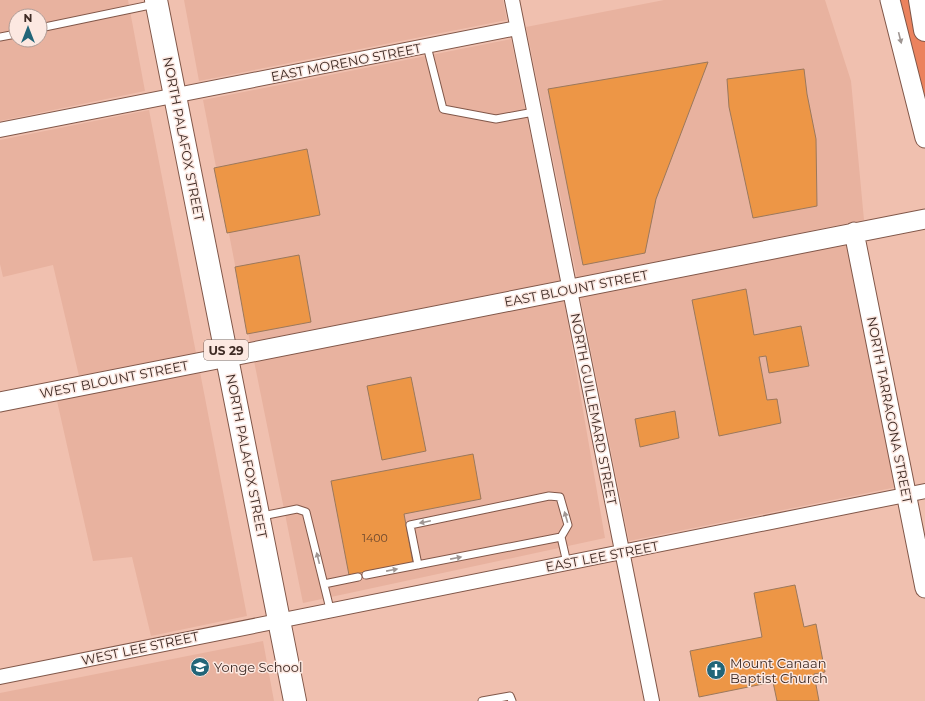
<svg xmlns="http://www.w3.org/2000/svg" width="925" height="701" viewBox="0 0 925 701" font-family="Montserrat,sans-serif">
	<rect width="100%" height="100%" fill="#f0c0af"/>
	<path fill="#e8b29f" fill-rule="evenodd" d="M 0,0 L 128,0 L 145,91 L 0,121 ZM 16,16 L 40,16 L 40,40 L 16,40 Z
		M 184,0 L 503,0 L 507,20 L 199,81 Z
		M 664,0 L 825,0 L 851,81 L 864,220 L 577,278 L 526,27 Z
		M 511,39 L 560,281 L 250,342 L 203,100 Z
		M 149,110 L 196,353 L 79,376 L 53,265 L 3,277 L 0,264 L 0,140 Z
		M 848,243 L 897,487 L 629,541 L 580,297 Z
		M 564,300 L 605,538 L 303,603 L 254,361 Z
		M 200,372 L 247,616 L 151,636 L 132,557 L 93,561 L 57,401 Z
		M 263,641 L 274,701 L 0,701 L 0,693 Z"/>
	<path fill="#eb825d" d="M 897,0 L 925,0 L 925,116 Z"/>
	<path fill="#ed9646" stroke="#9b785c" d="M 708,62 L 656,199 L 645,253 L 583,265 L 548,89 Z
		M 804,69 L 807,94 L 816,139 L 817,206 L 753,218 L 729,107 L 727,79 Z
		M 307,149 L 320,215 L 227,233 L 214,168 Z
		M 299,255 L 311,322 L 247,334 L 235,267 Z
		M 746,289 L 754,335 L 801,326 L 809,366 L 769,373 L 766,356 L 759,357 L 767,400 L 777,399 L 781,423 L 719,436 L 692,300 Z
		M 411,377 L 426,451 L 382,460 L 367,386 Z
		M 675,411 L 679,438 L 640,447 L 635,419 Z
		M 473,454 L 481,499 L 404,514 L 413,563 L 349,575 L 331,481 Z
		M 795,585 L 804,627 L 816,624 L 825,672 L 814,674 L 819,701 L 777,701 L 773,682 L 699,697 L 690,651 L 762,637 L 754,593 Z"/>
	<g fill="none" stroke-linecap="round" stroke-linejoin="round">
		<defs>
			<path id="lane" d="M 40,28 L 155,4
				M 0,37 L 16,34
				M 427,46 L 443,109 L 496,119 L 534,112
				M 262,516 L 297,509 L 306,512 L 330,609
				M 561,537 L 567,563
				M 366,575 L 561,537 L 568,525 L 560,497 L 549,496 L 410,525 L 418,565
				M 324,584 L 358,577
				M 482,701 L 510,696 L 512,701"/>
			<path id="street" d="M 512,0 L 652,701
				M 0,130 L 517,28
				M 0,677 L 925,491"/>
			<path id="secondary" d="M 890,0 L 925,138
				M 854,232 L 925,588
				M 0,402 L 925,219"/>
			<path id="primary" d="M 156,0 L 295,701"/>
			<path id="highway" d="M 920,0 L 925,30"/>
		</defs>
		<use href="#lane" stroke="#815749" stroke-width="9"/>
		<use href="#street" stroke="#815749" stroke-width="16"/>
		<use href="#secondary" stroke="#815749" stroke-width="21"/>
		<use href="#primary" stroke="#815749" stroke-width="24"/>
		<use href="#highway" stroke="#815749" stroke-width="24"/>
		<use href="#lane" stroke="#fff" stroke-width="7"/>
		<use href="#street" stroke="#fff" stroke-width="14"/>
		<use href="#secondary" stroke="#fff" stroke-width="19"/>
		<use href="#primary" stroke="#fff" stroke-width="22"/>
		<use href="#highway" stroke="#fff" stroke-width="22"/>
	</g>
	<defs><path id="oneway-solid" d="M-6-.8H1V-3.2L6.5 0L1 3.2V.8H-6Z"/></defs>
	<g fill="#9e9592">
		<use href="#oneway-solid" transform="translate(900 38) rotate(76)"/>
		<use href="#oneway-solid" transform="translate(566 517) rotate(-106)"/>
		<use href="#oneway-solid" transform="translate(425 522) rotate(168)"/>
		<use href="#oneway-solid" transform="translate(318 558) rotate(-104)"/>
		<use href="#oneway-solid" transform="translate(456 558) rotate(-11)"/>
		<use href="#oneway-solid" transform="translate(392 570) rotate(-11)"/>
	</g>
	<defs>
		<symbol id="school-disc" viewBox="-11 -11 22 22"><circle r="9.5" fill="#226578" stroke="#fce8e1"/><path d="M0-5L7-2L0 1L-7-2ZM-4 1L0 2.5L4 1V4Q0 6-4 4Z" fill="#fff"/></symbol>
		<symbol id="church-disc" viewBox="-11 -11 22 22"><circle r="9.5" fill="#226578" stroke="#fce8e1"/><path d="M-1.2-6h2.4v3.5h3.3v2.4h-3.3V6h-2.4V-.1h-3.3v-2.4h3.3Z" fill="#fff"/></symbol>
	</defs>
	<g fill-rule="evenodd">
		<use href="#school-disc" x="189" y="656" width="22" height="22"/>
		<use href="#church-disc" x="705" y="659" width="22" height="22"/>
	</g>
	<g text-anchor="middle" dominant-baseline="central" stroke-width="3" stroke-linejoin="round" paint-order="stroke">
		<g font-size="11" fill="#6a462d">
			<text x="375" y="538">1400</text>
		</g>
		<rect fill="#fce8e1" stroke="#77645d" stroke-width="1" x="204" y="340" width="44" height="20" rx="3"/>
		<g font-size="12" font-weight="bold" fill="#3e2b25">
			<text x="226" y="350">US 29</text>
		</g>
		<g font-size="13" fill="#3e2b25" stroke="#fce8e1">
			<text transform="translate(346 62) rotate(-11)">EAST MORENO STREET</text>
			<text transform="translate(184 139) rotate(79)">NORTH PALAFOX STREET</text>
			<text transform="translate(576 288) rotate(-11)">EAST BLOUNT STREET</text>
			<text transform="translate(114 379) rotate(-11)">WEST BLOUNT STREET</text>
			<text transform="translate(594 409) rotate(79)">NORTH GUILLEMARD STREET</text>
			<text transform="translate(890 410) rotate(79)">NORTH TARRAGONA STREET</text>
			<text transform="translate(247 456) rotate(79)">NORTH PALAFOX STREET</text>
			<text transform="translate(602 556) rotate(-11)">EAST LEE STREET</text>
			<text transform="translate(140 648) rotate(-12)">WEST LEE STREET</text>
		</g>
		<g font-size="13" fill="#3e2b25" stroke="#fce8e1" text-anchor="start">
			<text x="730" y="663">Mount Canaan<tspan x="730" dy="15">Baptist Church</tspan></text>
			<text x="214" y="667">Yonge School</text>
		</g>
	</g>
	<g transform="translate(28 28)"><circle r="19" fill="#fce8e1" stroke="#b09c96"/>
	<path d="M0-3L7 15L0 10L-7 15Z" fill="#226578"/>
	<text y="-6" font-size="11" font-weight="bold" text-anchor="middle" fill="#3e2b25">N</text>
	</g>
</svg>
